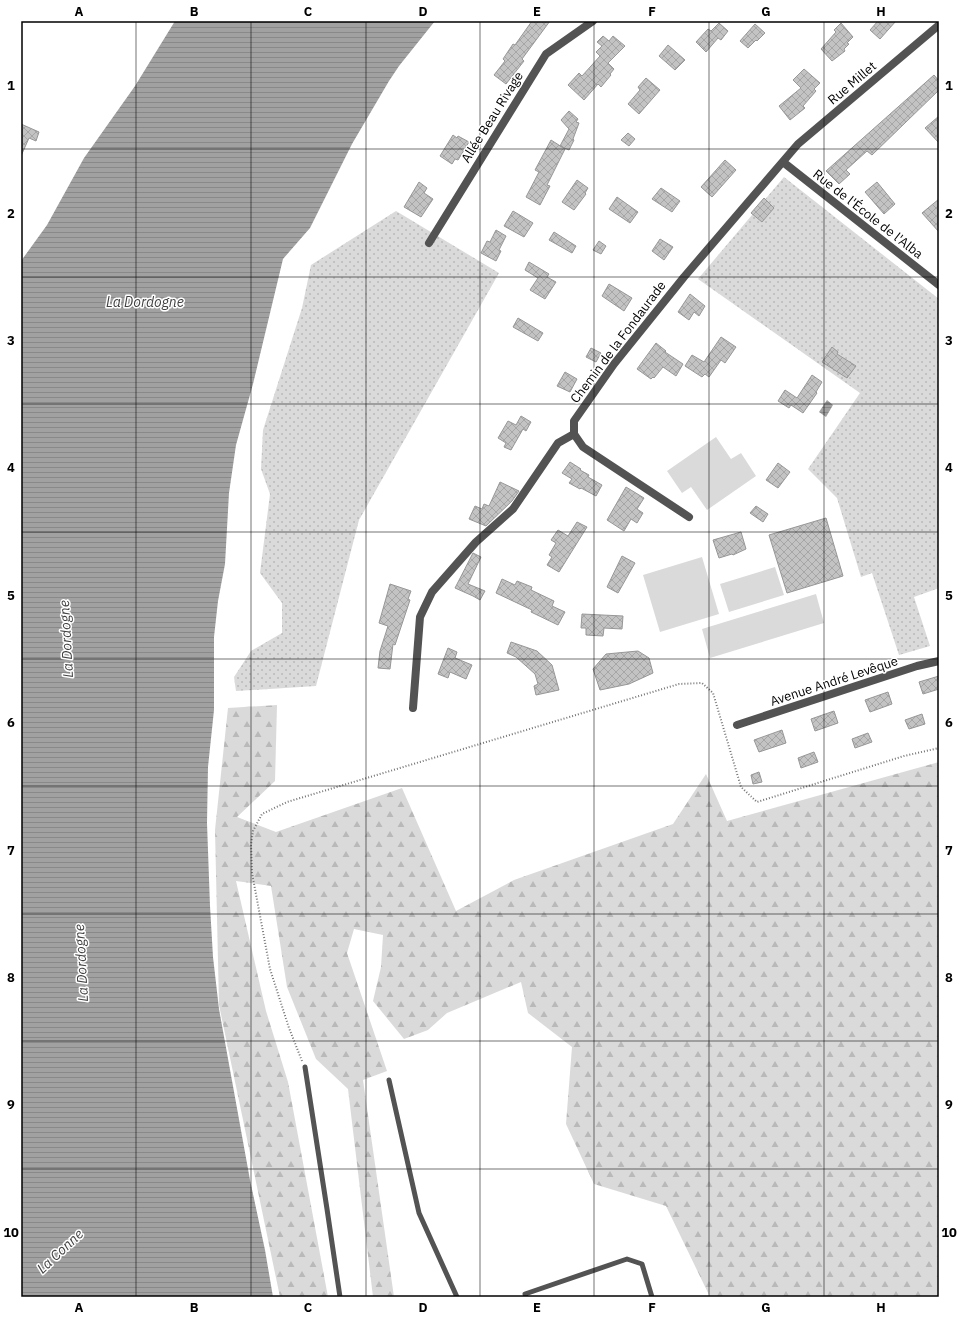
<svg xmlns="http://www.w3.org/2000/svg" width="960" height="1318" viewBox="0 0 960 1318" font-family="'IBM Plex Sans',sans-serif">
	<defs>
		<pattern id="grass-dots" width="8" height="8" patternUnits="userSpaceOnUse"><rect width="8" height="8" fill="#dadada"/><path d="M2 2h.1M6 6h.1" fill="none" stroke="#b9b9b9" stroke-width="1.8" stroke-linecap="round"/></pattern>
		<pattern id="forest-firs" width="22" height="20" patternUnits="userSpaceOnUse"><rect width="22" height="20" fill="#dadada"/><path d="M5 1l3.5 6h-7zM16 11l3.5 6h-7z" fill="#b9b9b9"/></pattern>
		<pattern id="water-rules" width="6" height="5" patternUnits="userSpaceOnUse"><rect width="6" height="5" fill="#a1a1a1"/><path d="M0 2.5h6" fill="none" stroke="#898989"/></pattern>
		<pattern id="building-cross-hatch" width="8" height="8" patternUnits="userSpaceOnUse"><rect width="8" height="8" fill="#c3c3c3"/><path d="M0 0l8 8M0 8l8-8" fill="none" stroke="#a6a6a6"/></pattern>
	</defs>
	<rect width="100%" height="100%" fill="#fff"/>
	<path fill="url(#grass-dots)" d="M 784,177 L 939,299 L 939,588 L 914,597 L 930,646 L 899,655 L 872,573 L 861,577 L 837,498 L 808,469 L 860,393 L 698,279 Z
		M 396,211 L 499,273 L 359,520 L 316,686 L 236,691 L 234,677 L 251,651 L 282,633 L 282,603 L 260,573 L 270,494 L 261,469 L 263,430 L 302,308 L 311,265 Z"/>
	<path fill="url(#forest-firs)" d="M 277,705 L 275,781 L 237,817 L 276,832 L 402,788 L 456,911 L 514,880 L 673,824 L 706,774 L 727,821 L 939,762 L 939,1297 L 710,1297 L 666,1206 L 594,1184 L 566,1124 L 572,1047 L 528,1013 L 521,982 L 447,1013 L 428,1030 L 404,1039 L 373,1001 L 381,967 L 383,935 L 354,929 L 347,953 L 387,1071 L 363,1080 L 394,1297 L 373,1297 L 348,1089 L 316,1059 L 287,987 L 271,886 L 236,881 L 266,1011 L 288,1082 L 328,1297 L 280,1297 L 219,1005 L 215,830 L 228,708 Z"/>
	<path fill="#dadada" d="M 716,437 L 731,459 L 741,453 L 756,476 L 707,510 L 691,487 L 682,493 L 667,471 Z
		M 702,557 L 719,614 L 660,632 L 643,575 Z
		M 775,567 L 784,595 L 729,612 L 720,584 Z
		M 816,594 L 824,623 L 710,658 L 702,629 Z"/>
	<path fill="url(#water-rules)" d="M 175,21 L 435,21 L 399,66 L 389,81 L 352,144 L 310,228 L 283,259 L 253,384 L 236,445 L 229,493 L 225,564 L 218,601 L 214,637 L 214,710 L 208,767 L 207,823 L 210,906 L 213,957 L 219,1009 L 250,1180 L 265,1250 L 273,1297 L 21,1297 L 21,261 L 47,225 L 84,158 L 135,86 Z
		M 827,400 L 833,405 L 826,417 L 819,412 Z"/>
	<path fill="url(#building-cross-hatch)" stroke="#979797" d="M 532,21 L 550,21 L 522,59 L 524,61 L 506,84 L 494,75 L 505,61 L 503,59 L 513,44 L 515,45 Z
		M 878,21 L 896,21 L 880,39 L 870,30 Z
		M 719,23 L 728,31 L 721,40 L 718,38 L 706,52 L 696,42 L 708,29 L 711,31 Z
		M 841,23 L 853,37 L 847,43 L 849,44 L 844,49 L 845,51 L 832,61 L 821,49 L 836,32 L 834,30 Z
		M 755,24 L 765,33 L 757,41 L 756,40 L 748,48 L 740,41 Z
		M 603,36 L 609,41 L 613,36 L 625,46 L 608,63 L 614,69 L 610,74 L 611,75 L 601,87 L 598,84 L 584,100 L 568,85 L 579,73 L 582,76 L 600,56 L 596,52 L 602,46 L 597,42 Z
		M 668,45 L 685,60 L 675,70 L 659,56 Z
		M 804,69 L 820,83 L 814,89 L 816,91 L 803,106 L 805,108 L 790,120 L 779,106 L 801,88 L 793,80 Z
		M 934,75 L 939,81 L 939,90 L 872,155 L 867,151 L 846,170 L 850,174 L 839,184 L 826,171 Z
		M 646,78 L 660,90 L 639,114 L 628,104 L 640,90 L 638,87 Z
		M 569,111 L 578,119 L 576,122 L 579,123 L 573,139 L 574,140 L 569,150 L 560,146 L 569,129 L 561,120 Z
		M 939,116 L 939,143 L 925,128 Z
		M 21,124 L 39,132 L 36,141 L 29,138 L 21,156 Z
		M 628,133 L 635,139 L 629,146 L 621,140 Z
		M 453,135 L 457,138 L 458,136 L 469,142 L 458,160 L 455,159 L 452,164 L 440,156 Z
		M 551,140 L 565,149 L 547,185 L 550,186 L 540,205 L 526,197 L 539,172 L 535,170 Z
		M 725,160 L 736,170 L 712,197 L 701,187 Z
		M 577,180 L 588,188 L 585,193 L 586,194 L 574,210 L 562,202 Z
		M 419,182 L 427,188 L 424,193 L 433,199 L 421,217 L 404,207 Z
		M 877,182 L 895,204 L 884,214 L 865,192 Z
		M 661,188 L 680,201 L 672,212 L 652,199 Z
		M 617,197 L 638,212 L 630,223 L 609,209 Z
		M 764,198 L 774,208 L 762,222 L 751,213 Z
		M 939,199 L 939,232 L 922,213 Z
		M 513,211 L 533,223 L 524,237 L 504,226 Z
		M 496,230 L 506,236 L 499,250 L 501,251 L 496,261 L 481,253 L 487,241 L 490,242 Z
		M 554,232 L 576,246 L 572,253 L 549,240 Z
		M 660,239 L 673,247 L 664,260 L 652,251 Z
		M 599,241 L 606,246 L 601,254 L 593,250 Z
		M 529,262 L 549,274 L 547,277 L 556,282 L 545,299 L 530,290 L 538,278 L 525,270 Z
		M 609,284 L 632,298 L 624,311 L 602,296 Z
		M 690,294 L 705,306 L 699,316 L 694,312 L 689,320 L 678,312 Z
		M 518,318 L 543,333 L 538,341 L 513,327 Z
		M 721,337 L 736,347 L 725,363 L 721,360 L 709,377 L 705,374 L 702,377 L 685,366 L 692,355 L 704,362 Z
		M 656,343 L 666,351 L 665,352 L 683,364 L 676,376 L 663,367 L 654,378 L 653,377 L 651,379 L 637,369 Z
		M 832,347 L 838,352 L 837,354 L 856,366 L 847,378 L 822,362 Z
		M 591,348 L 601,353 L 596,362 L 586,357 Z
		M 565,372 L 577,379 L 570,392 L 557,386 Z
		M 812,375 L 822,382 L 816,392 L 817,393 L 803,413 L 791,405 L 789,408 L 778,401 L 785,390 L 797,398 Z
		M 521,416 L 531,422 L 526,431 L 523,429 L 511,450 L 504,447 L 506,443 L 498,438 L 508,421 L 516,425 Z
		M 570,462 L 581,469 L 580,470 L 589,475 L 588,477 L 602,485 L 596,496 L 581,488 L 580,489 L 569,483 L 572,479 L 562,473 Z
		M 778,463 L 790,472 L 778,488 L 766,480 Z
		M 500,482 L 519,491 L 512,501 L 486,526 L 469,519 L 475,506 L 482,509 L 484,504 L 489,506 Z
		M 626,487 L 644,498 L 637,509 L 643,513 L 637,523 L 631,519 L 624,531 L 607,520 Z
		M 756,506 L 768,514 L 763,522 L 750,513 Z
		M 826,518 L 843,576 L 787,593 L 769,535 Z
		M 577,522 L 587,527 L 559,572 L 547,565 L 552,557 L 549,555 L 556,543 L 551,540 L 558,530 L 568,536 Z
		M 741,532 L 746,549 L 733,555 L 732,554 L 719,558 L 713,540 Z
		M 473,553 L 481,557 L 468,584 L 485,591 L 480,600 L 473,596 L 455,588 Z
		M 622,556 L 635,563 L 618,593 L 607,587 Z
		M 502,579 L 515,585 L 517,581 L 532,587 L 531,590 L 554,601 L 552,606 L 565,612 L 558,625 L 531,612 L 532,610 L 496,593 Z
		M 390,584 L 411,591 L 408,599 L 410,600 L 395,645 L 393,644 L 390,669 L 378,668 L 380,651 L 388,626 L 379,623 Z
		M 582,614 L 623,616 L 622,629 L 604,628 L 603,636 L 586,635 L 586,628 L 581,628 Z
		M 511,642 L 537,651 L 552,665 L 559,690 L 536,695 L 534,686 L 538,684 L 535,674 L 516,657 L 507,653 Z
		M 448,648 L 457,652 L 455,658 L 472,665 L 466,679 L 450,672 L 448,678 L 438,674 Z
		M 638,651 L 649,658 L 653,673 L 629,684 L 600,690 L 593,669 L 606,654 Z
		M 939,676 L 939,689 L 923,694 L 919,682 Z
		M 888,692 L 892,704 L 870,712 L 865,700 Z
		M 834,711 L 838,723 L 815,731 L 811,719 Z
		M 922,714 L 925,724 L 909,729 L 905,720 Z
		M 782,730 L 786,743 L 759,752 L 754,740 Z
		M 868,733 L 872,742 L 855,748 L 852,739 Z
		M 814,752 L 818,762 L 801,768 L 798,758 Z
		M 759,772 L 762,782 L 753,784 L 751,775 Z"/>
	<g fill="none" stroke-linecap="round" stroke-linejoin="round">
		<path stroke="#757575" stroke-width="2" stroke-dasharray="1 2" stroke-linecap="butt" d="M 302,1061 L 289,1028 L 270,969 L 252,873 L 251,845 L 253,831 L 262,814 L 287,802 L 679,684 L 702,683 L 713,693 L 741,787 L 757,802 L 904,756 L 939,748"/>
		<path stroke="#535353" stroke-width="5" d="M 305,1067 L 327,1209 L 340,1297
			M 389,1080 L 419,1213 L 457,1297
			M 526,1297 L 525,1294 L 627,1259 L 642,1264 L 652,1297"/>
		<path stroke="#535353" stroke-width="8" d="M 783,162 L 939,285
			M 429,243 L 546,54 L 593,21
			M 574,434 L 574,421 L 614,364 L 684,277 L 798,144 L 939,25
			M 574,434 L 583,447 L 689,517
			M 413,708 L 420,617 L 432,592 L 476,542 L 513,509 L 558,443 L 574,434
			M 737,725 L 917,666 L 939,661"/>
	</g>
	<path fill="none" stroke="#000" stroke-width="1" stroke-opacity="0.55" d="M 136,21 L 136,1297M 251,21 L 251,1297M 366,21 L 366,1297M 480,21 L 480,1297M 594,21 L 594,1297M 709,21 L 709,1297M 824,21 L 824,1297M 21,149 L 939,149M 21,277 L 939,277M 21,404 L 939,404M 21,532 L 939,532M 21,659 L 939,659M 21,786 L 939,786M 21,914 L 939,914M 21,1041 L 939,1041M 21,1169 L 939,1169"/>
	<g text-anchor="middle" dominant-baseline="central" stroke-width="3" stroke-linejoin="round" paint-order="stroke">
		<g font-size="13" fill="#000" stroke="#fff">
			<text transform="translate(852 83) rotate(-40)">Rue Millet</text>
			<text transform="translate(492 117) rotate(-58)">Allée Beau Rivage</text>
			<text transform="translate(868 214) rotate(38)">Rue de l'École de l'Alba</text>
			<text transform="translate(618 342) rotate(-53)">Chemin de la Fondaurade</text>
			<text transform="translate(834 681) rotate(-18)">Avenue André Levêque</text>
		</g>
		<g font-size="14" font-style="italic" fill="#424242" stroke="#fff">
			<text x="145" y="302">La Dordogne</text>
			<text transform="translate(66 639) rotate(-93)">La Dordogne</text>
			<text transform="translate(81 963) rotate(-93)">La Dordogne</text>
			<text transform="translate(60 1251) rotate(-43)">La Conne</text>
		</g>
	</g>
	<rect width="960" height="1318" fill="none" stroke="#ffffff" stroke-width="44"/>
	<rect x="22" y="22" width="916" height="1274" fill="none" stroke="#000" stroke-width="1.5"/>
	<g font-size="13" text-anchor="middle" font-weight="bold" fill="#000">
		<text x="79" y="16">A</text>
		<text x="194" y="16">B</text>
		<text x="308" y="16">C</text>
		<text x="423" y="16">D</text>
		<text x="537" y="16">E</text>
		<text x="652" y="16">F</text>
		<text x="766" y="16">G</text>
		<text x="881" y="16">H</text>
		<text x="11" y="90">1</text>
		<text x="949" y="90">1</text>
		<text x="11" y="218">2</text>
		<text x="949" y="218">2</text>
		<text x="11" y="345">3</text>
		<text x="949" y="345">3</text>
		<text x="11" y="472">4</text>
		<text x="949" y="472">4</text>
		<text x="11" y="600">5</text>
		<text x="949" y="600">5</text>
		<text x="11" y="727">6</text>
		<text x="949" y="727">6</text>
		<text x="11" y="855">7</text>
		<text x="949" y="855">7</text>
		<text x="11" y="982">8</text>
		<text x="949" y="982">8</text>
		<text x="11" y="1109">9</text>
		<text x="949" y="1109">9</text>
		<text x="11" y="1237">10</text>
		<text x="949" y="1237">10</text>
		<text x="79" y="1312">A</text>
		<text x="194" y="1312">B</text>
		<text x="308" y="1312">C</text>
		<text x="423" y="1312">D</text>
		<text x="537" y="1312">E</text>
		<text x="652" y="1312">F</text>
		<text x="766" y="1312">G</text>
		<text x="881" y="1312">H</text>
	</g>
</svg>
